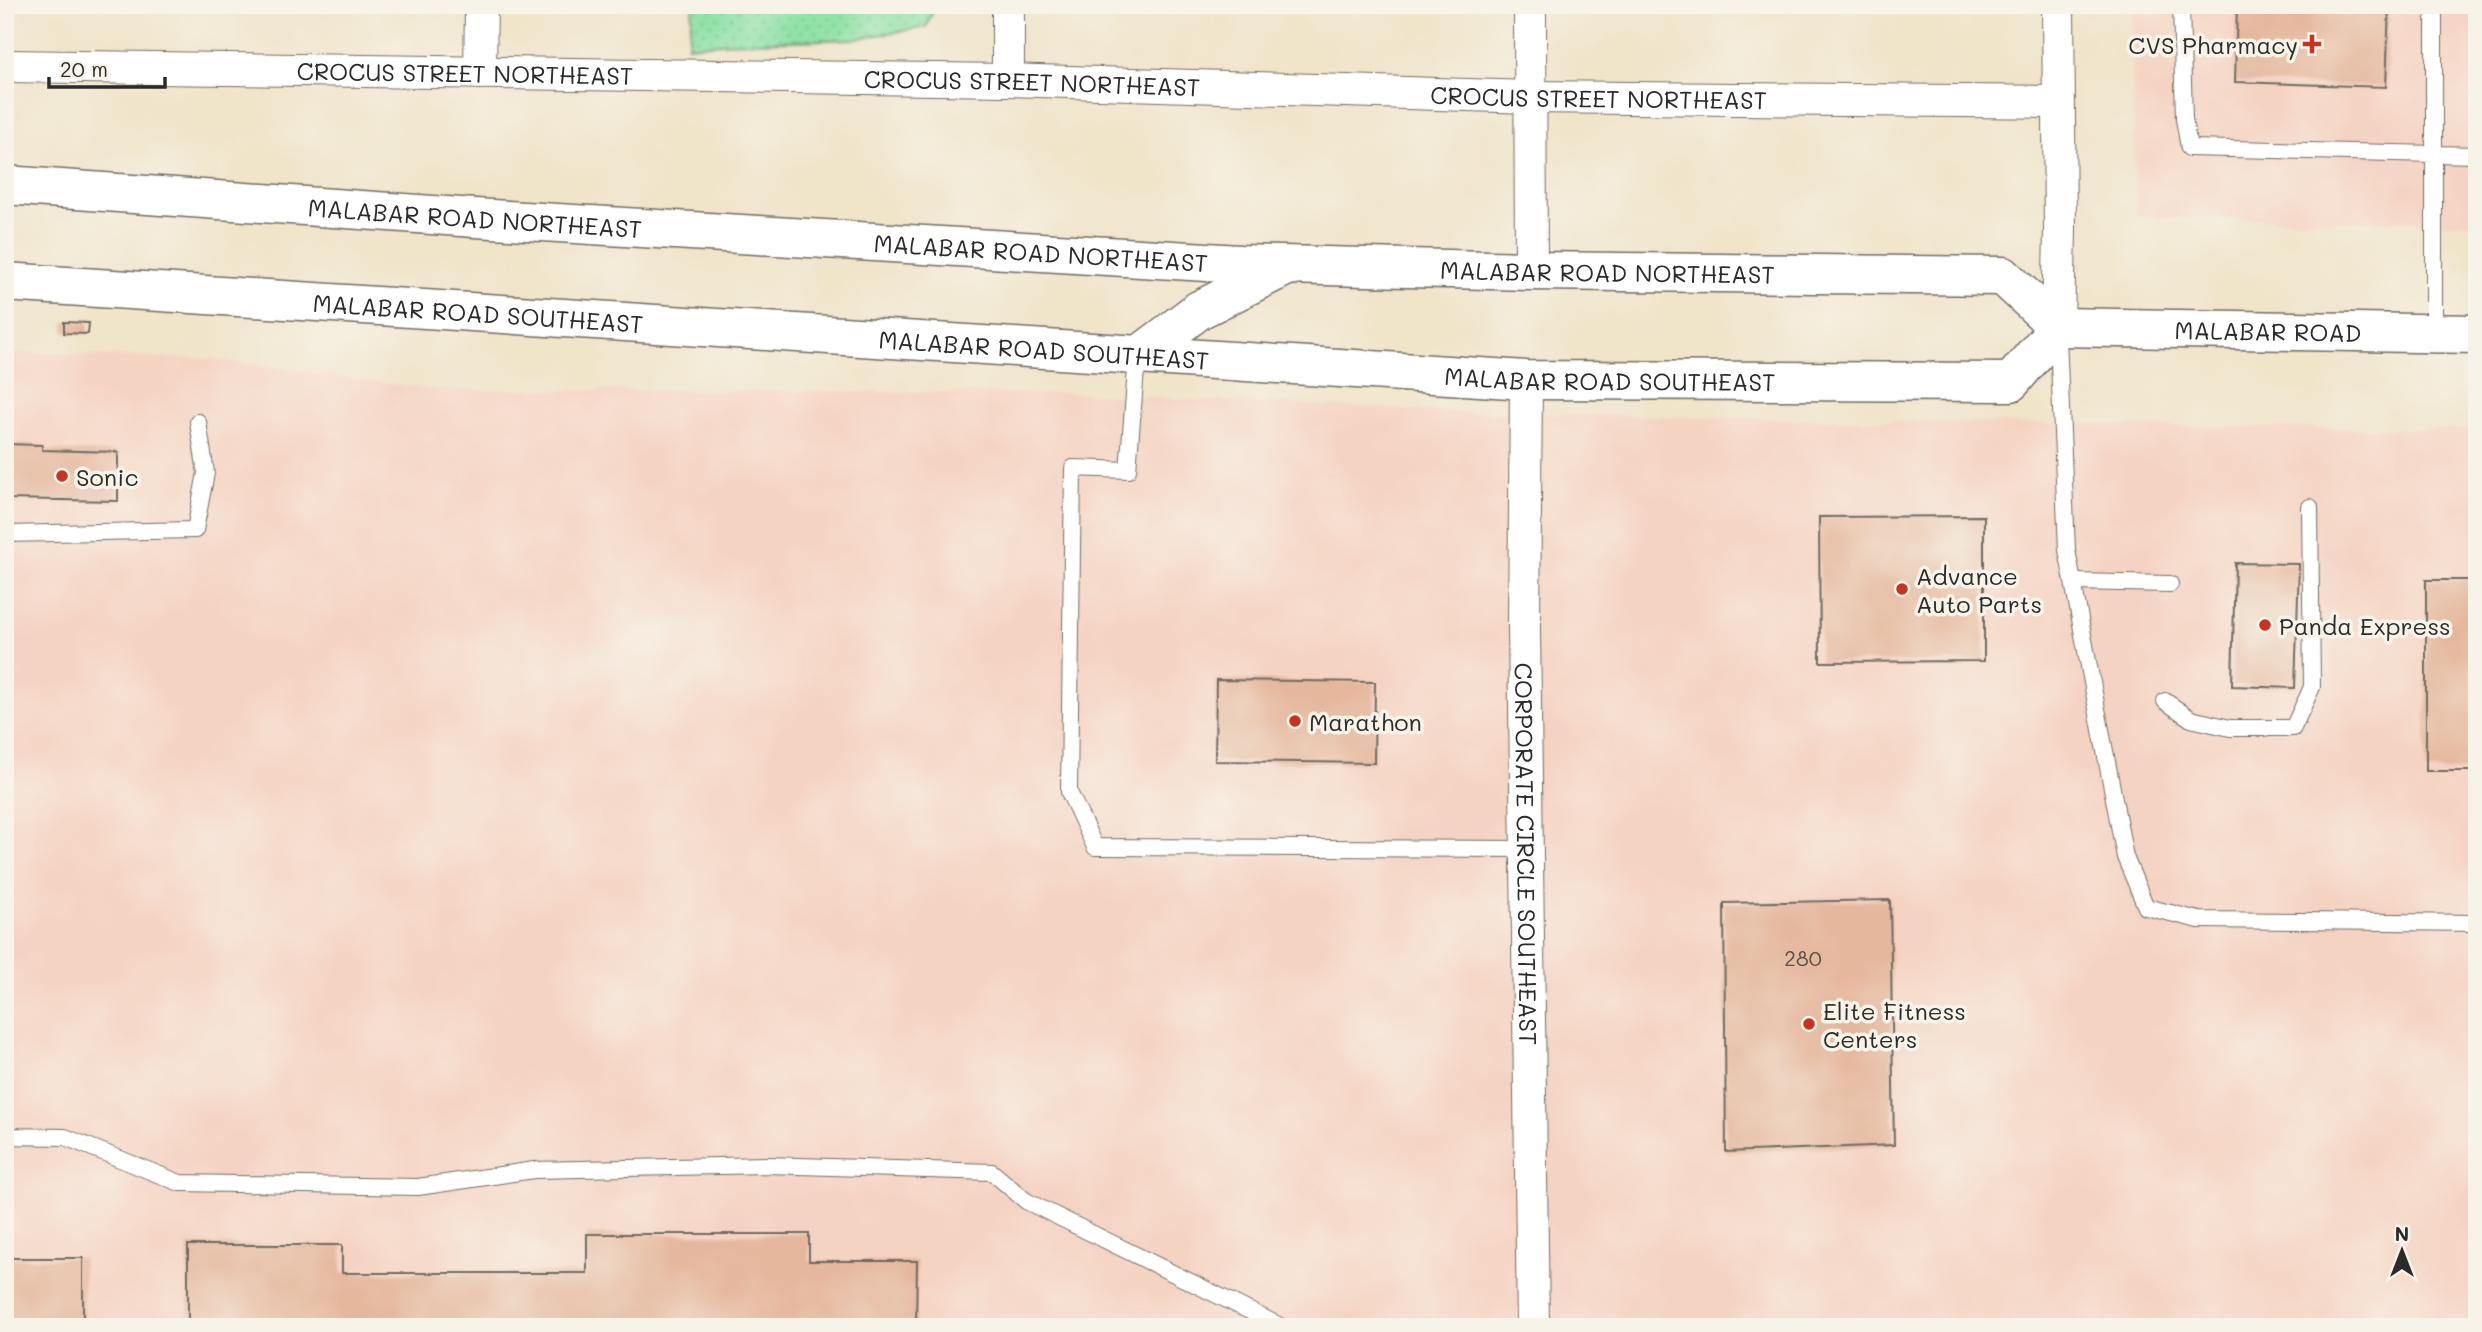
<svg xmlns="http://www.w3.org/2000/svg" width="2482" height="1332" viewBox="0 0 2482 1332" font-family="Mali,sans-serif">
	<defs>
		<pattern id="grass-dots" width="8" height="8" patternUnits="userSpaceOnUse" patternTransform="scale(1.75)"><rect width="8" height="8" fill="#8be1a4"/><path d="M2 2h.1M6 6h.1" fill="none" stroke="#78c18d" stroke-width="1.8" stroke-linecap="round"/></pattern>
	</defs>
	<rect width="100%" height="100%" fill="#f7f3e8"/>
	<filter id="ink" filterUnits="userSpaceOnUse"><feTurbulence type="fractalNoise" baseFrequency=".0143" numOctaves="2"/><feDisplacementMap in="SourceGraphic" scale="14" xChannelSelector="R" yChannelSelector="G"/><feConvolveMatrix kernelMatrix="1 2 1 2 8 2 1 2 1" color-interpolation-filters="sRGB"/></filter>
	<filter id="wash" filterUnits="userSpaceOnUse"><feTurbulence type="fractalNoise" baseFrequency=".00686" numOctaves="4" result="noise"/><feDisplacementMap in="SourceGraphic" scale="28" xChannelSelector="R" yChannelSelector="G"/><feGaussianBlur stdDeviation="1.57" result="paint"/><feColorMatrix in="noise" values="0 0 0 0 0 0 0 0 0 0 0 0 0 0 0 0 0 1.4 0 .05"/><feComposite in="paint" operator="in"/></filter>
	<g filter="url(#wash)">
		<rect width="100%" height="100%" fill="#f0e4c9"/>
		<path fill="#f5d3c2" d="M 2131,5 L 2477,5 L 2477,223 L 2136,217 Z
			M 5,352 L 212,359 L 430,389 L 1069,393 L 1455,412 L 2148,426 L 2477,430 L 2477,1327 L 5,1327 Z"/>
		<path fill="url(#grass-dots)" stroke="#5b8668" stroke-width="2" d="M 693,5 L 936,5 L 926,27 L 854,39 L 720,43 L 688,46 Z"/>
		<g id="blocks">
			<path fill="#e5b79d" d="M 2237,5 L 2389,5 L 2386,87 L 2235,82 Z
				M 2474,5 L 2477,5 L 2477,102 L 2473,102 Z
				M 64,322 L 89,323 L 88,334 L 64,333 Z
				M 5,444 L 42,445 L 42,450 L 118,452 L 118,501 L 5,499 Z
				M 1984,516 L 1984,661 L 1820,662 L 1819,517 Z
				M 2235,563 L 2299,564 L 2295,688 L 2232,686 Z
				M 2426,580 L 2477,580 L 2477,771 L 2426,771 Z
				M 1216,680 L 1375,682 L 1374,763 L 1215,761 Z
				M 1890,900 L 1894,1145 L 1726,1152 L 1724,903 Z
				M 587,1234 L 809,1234 L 809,1261 L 917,1261 L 916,1327 L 188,1327 L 188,1245 L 342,1245 L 342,1273 L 587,1273 Z
				M 5,1258 L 83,1258 L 83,1327 L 5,1327 Z"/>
		</g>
	</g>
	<g filter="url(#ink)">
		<use href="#blocks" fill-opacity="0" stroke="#706c62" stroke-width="2"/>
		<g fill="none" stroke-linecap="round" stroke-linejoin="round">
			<defs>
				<path id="lane" d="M 2181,5 L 2184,119 L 2189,148 L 2477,155
					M 2434,5 L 2434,333
					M 2058,337 L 2067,550 L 2125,857 L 2146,907 L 2199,920 L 2477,923
					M 1137,357 L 1128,470 L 1073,468 L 1069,792 L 1095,847 L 1526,849
					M 5,534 L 195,530 L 206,473 L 198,422
					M 2073,582 L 2170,584
					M 2165,701 L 2191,719 L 2230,728 L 2293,728 L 2312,687 L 2310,507
					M 5,1136 L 65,1137 L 180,1183 L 418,1187 L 534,1170 L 767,1165 L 992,1172 L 1026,1201 L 1282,1327"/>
				<g id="street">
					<path d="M 1530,5 L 1531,271"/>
					<path id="s1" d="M 5,66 L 1008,80 L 1529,97 L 2058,102"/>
					<path d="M 480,73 L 481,5"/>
					<path d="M 1008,80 L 1008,5"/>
					<path d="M 2058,327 L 2060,229 L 2058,5"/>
					<path id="s2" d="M 1526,380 L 1524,627 L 1533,1327"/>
				</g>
				<g id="secondary">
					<path id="s3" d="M 5,185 L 475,218 L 1240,264 L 1531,271 L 2003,276 L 2058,327"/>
					<path id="s4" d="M 5,282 L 1526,380 L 2011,382 L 2058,327"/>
					<path id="s5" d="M 2058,327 L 2477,334"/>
					<path d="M 1137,357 L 1199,310 L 1285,267"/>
				</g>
			</defs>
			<use href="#lane" stroke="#706c62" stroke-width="18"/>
			<use href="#street" stroke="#706c62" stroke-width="34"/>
			<use href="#secondary" stroke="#706c62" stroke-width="41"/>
			<use href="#lane" stroke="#fff" stroke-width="16"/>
			<use href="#street" stroke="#fff" stroke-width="32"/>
			<use href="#secondary" stroke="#fff" stroke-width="38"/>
		</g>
	</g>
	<g fill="#c8321e" stroke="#f7f3e8" stroke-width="2.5">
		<path d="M2308.5 33.5h7v7h7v7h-7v7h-7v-7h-7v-7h7z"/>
		<circle cx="62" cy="476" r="7"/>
		<circle cx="1902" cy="589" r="7"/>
		<circle cx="2265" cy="625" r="7"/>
		<circle cx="1295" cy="721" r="7"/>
		<circle cx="1809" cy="1024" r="7"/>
	</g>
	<g text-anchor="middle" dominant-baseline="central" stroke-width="7" stroke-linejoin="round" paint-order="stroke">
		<g font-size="21" fill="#5a4e48">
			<text x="1803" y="957">280</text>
		</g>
		<g font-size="24" fill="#2b2b2b" stroke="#f7f3e8" text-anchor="start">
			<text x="2298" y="44" text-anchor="end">CVS Pharmacy</text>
			<text x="76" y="476">Sonic</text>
			<text x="1916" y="575">Advance<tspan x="1916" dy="28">Auto Parts</tspan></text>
			<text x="2279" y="625">Panda Express</text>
			<text x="1309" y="721">Marathon</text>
			<text x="1823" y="1010">Elite Fitness<tspan x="1823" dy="28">Centers</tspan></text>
		</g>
		<g font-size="24" fill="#2b2b2b" stroke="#f7f3e8">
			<text stroke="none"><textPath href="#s1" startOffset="460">CROCUS STREET NORTHEAST</textPath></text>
			<text stroke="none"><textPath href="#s1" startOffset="1027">CROCUS STREET NORTHEAST</textPath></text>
			<text stroke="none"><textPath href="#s1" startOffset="1594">CROCUS STREET NORTHEAST</textPath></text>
			<text stroke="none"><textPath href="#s3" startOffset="471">MALABAR ROAD NORTHEAST</textPath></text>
			<text stroke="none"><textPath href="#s3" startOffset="1038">MALABAR ROAD NORTHEAST</textPath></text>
			<text stroke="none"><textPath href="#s3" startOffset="1605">MALABAR ROAD NORTHEAST</textPath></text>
			<text stroke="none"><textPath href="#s4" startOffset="474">MALABAR ROAD SOUTHEAST</textPath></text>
			<text stroke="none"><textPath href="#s5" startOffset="210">MALABAR ROAD</textPath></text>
			<text stroke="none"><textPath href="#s4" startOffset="1041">MALABAR ROAD SOUTHEAST</textPath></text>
			<text stroke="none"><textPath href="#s4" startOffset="1608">MALABAR ROAD SOUTHEAST</textPath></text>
			<text stroke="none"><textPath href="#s2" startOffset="474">CORPORATE CIRCLE SOUTHEAST</textPath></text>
		</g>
	</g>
	<rect width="2482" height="1332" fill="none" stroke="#f7f3e8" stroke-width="28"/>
	<g transform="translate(2402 1251)" stroke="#f7f3e8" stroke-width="5" paint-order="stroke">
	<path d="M0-5L12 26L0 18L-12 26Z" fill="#2b2b2b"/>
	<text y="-10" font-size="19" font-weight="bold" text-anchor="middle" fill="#2b2b2b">N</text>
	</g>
	<path d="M49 77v10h116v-10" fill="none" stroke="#2b2b2b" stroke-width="3.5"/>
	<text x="60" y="77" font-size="21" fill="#2b2b2b" stroke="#f7f3e8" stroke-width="5" paint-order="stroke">20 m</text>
</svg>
